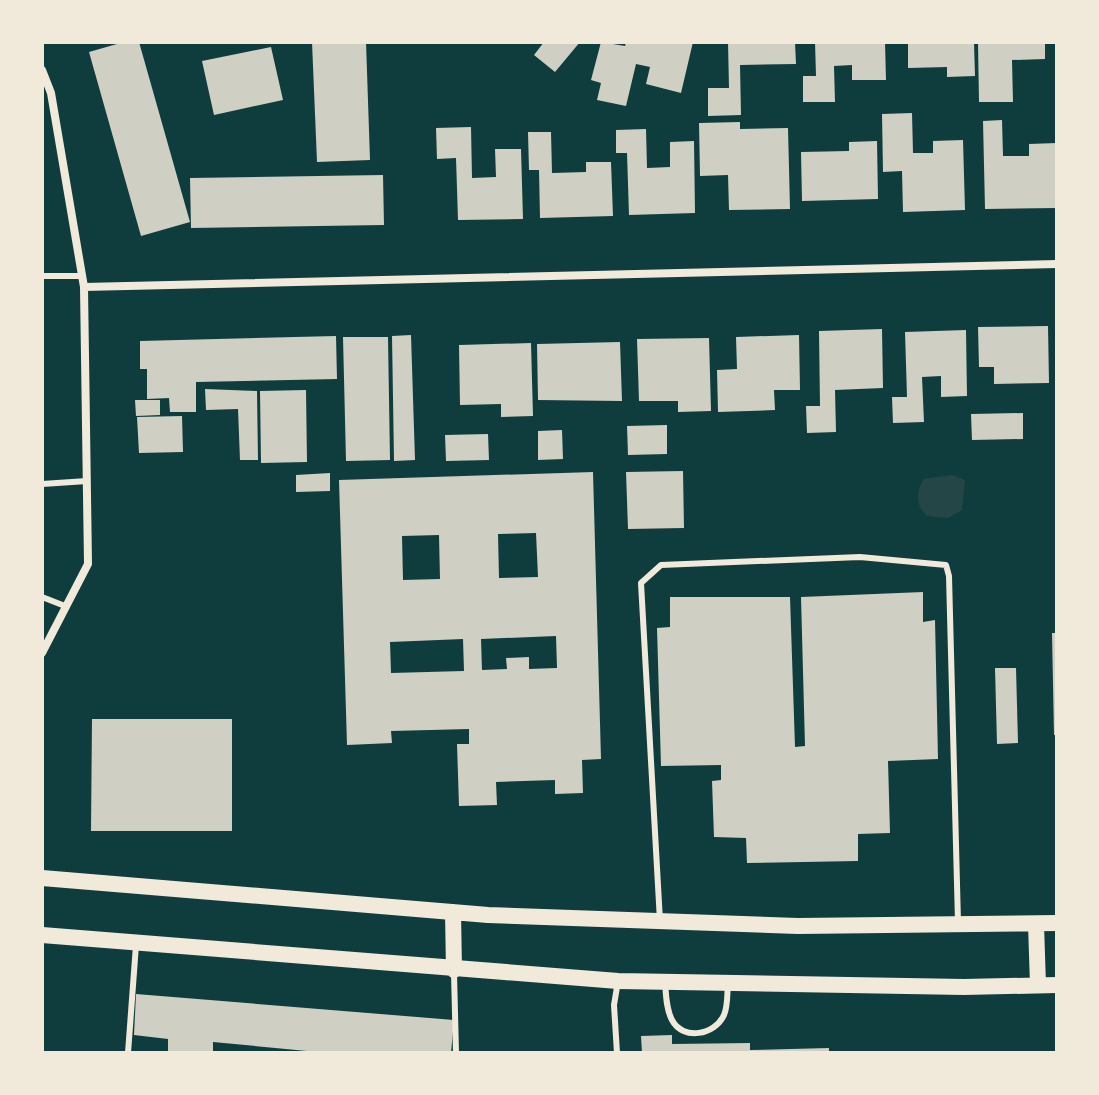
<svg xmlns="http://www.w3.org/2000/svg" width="1099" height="1095" viewBox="0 0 1099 1095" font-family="Roboto,sans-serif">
	<rect width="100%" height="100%" fill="#0f3d3e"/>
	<path fill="#244646" d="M 952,475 L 965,480 L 962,510 L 948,518 L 927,516 C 915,505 916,491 924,479 Z"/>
	<path fill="#cfcfc3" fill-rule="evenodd" d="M 124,42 L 139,42 L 190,222 L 141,236 L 89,52 Z
		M 312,42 L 366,42 L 370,160 L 317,162 Z
		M 544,42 L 580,42 L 555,72 L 534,55 Z
		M 601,42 L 625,46 L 626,42 L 693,42 L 681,93 L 646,84 L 650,67 L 636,64 L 626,106 L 597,100 L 601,83 L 591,80 Z
		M 728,42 L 795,42 L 796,64 L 740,65 L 741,115 L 708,116 L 708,88 L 729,88 Z
		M 815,42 L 885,42 L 886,80 L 852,80 L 852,65 L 834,66 L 835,102 L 803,102 L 803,76 L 816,76 Z
		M 908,42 L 974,42 L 975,76 L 947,77 L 947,67 L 908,68 Z
		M 978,42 L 1045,42 L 1045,59 L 1012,60 L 1013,102 L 979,102 Z
		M 271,47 L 283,100 L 214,115 L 202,61 Z
		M 912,113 L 913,153 L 933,153 L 933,141 L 963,140 L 965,210 L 903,212 L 902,171 L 883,172 L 882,114 Z
		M 1002,120 L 1003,156 L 1029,156 L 1029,144 L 1057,143 L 1057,208 L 985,209 L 983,121 Z
		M 740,122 L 740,129 L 788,128 L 790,209 L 729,210 L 728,175 L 700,176 L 699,123 Z
		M 471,127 L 472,178 L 496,177 L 495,149 L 521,149 L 523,219 L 458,220 L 456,158 L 437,159 L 436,128 Z
		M 646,129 L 647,168 L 670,167 L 670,142 L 694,141 L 695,213 L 629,215 L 627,153 L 616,153 L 616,130 Z
		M 528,132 L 551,132 L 552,173 L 586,172 L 586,162 L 611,162 L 613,216 L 540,218 L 539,170 L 529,170 Z
		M 877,141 L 878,199 L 802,201 L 801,152 L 849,151 L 849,142 Z
		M 383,175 L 384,225 L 191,228 L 190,178 Z
		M 1048,326 L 1049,383 L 994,384 L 994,367 L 979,367 L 978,327 Z
		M 882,329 L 883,388 L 835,390 L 836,432 L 807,433 L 806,406 L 820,406 L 819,331 Z
		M 966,330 L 967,396 L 941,397 L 941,376 L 922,377 L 924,422 L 893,423 L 892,397 L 907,397 L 905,332 Z
		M 411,335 L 415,460 L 394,461 L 392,336 Z
		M 799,335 L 800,390 L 774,390 L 775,410 L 718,412 L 717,370 L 737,369 L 736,337 Z
		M 336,336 L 337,379 L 196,382 L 196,412 L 170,412 L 169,398 L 147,399 L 147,369 L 140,369 L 140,341 Z
		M 343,337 L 388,337 L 390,460 L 346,461 Z
		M 709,338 L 711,411 L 678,412 L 678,401 L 639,401 L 637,339 Z
		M 620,342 L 622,401 L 538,400 L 537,344 Z
		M 531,343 L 533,416 L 501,417 L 501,404 L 460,405 L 459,345 Z
		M 205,389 L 257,391 L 258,460 L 240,460 L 238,409 L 206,410 Z
		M 306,390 L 307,462 L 261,463 L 260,391 Z
		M 135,400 L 160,400 L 160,415 L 136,416 Z
		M 1023,413 L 1023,439 L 972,440 L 971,414 Z
		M 182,416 L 183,452 L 139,453 L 137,417 Z
		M 667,425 L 667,454 L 628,455 L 627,426 Z
		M 562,430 L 563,459 L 538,460 L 538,431 Z
		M 488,434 L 489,460 L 446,461 L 445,435 Z
		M 683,471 L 684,528 L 628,529 L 626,472 Z
		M 593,472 L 601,759 L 582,760 L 583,793 L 555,794 L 555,780 L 496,782 L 497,805 L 459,806 L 457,744 L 469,744 L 469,729 L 391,731 L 392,743 L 347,745 L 339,480 ZM 536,533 L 538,577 L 499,578 L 498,534 ZM 439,535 L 440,579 L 403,580 L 402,536 ZM 556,636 L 557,668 L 529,669 L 529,657 L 506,658 L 507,669 L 482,670 L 481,639 ZM 463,639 L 464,671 L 391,673 L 390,642 Z
		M 330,473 L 330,491 L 296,492 L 296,475 Z
		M 923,592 L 923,622 L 935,620 L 938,759 L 888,761 L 890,833 L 858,834 L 858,861 L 747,863 L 746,838 L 714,837 L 712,781 L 721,780 L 721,765 L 661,766 L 657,628 L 670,627 L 670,597 L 790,597 L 795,747 L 805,746 L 801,597 Z
		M 1052,633 L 1057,633 L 1057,735 L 1054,735 Z
		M 995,668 L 1016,668 L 1018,743 L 997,744 Z
		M 92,719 L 232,719 L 232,831 L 91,831 Z
		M 136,994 L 454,1020 L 451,1053 L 328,1053 L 213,1042 L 213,1053 L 168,1053 L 168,1039 L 134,1035 Z
		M 672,1035 L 672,1044 L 750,1043 L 750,1050 L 829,1048 L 829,1053 L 642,1053 L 641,1036 Z"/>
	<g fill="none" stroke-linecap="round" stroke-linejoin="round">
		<path stroke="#f1e9da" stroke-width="6" d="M 42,276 L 83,276
			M 42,484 L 87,481
			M 42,597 L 65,606
			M 660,921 L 641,583 L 661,565 L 860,557 L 946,565 L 949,576 L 958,922
			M 454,973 L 456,1053
			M 665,982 C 666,994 666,1009 672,1020 C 683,1041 715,1035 724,1015 C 728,1006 727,994 728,983
			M 128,1053 L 136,945
			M 617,1053 L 614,1005 L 618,981"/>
		<path stroke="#f1e9da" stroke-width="8" d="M 42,70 L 51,93 L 84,287 L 88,564 L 42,653
			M 84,287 L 1057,264"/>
		<path stroke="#f1e9da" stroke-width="16" d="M 42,878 L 488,915 L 798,926 L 1057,923
			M 453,912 L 454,970
			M 1036,924 L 1038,985
			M 42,935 L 618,981 L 964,987 L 1057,985"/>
	</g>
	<rect width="1099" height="1095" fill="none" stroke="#f1e9da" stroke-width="88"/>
</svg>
